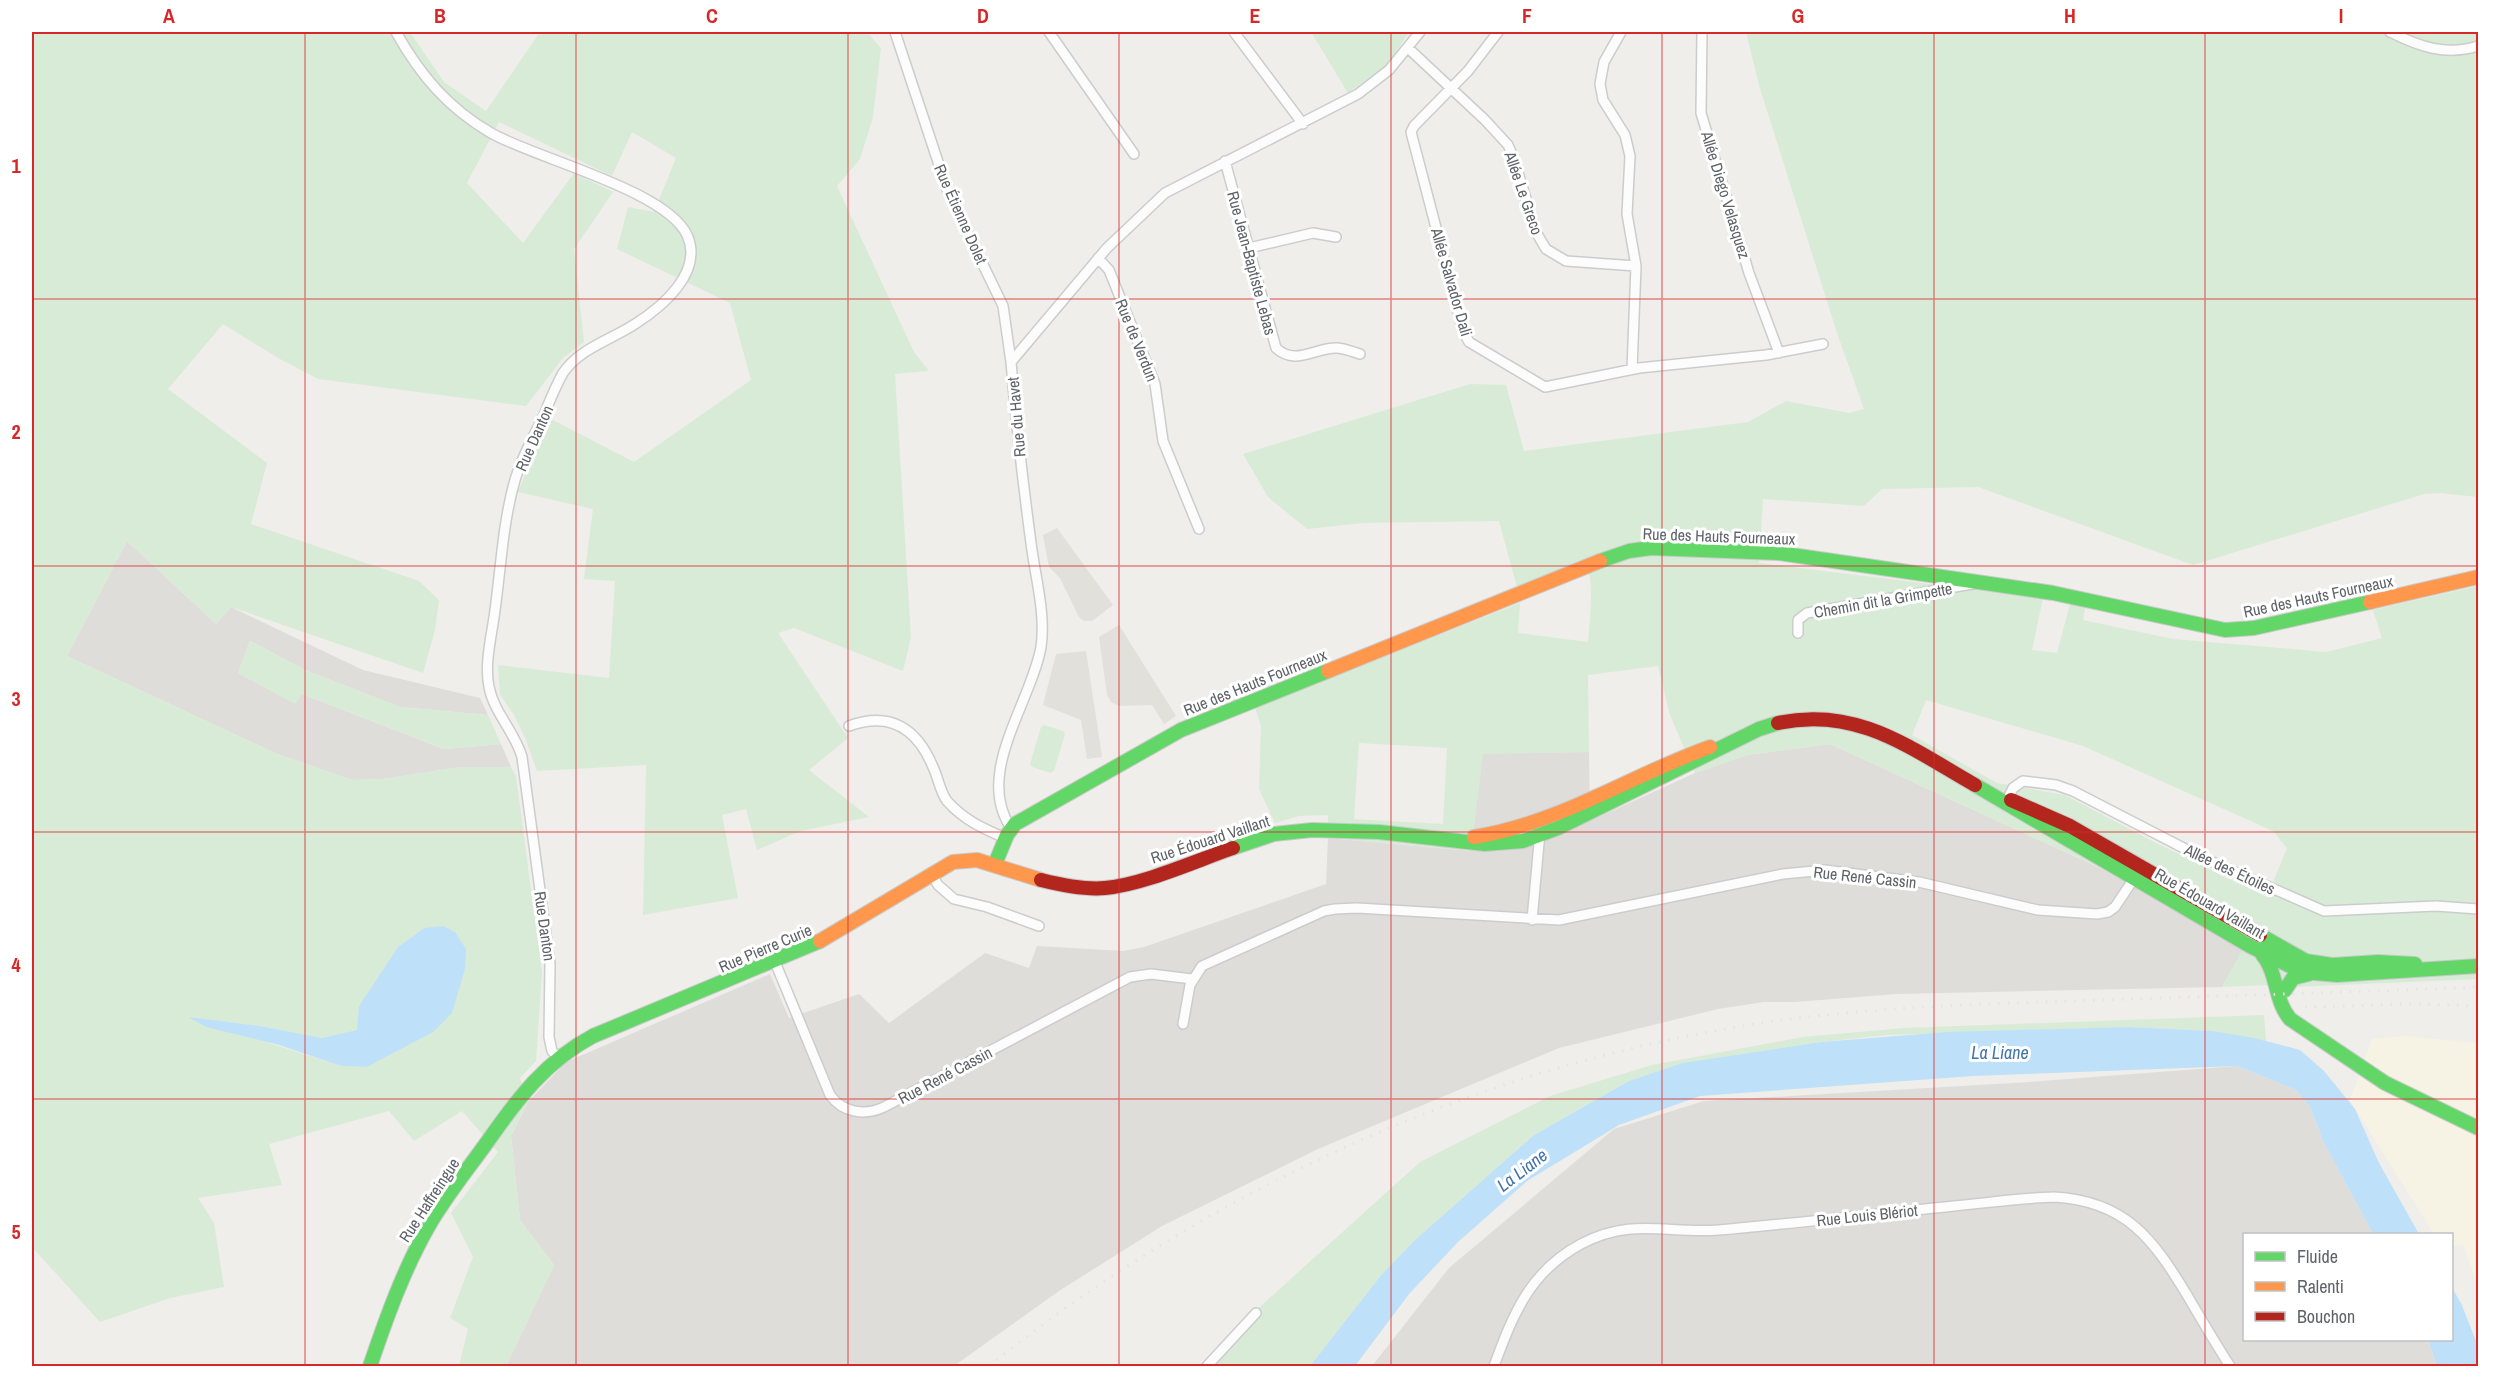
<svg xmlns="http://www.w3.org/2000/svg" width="2510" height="1398" viewBox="0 0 2510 1398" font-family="'Archivo Narrow',sans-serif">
	<rect width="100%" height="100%" fill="#efeeea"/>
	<path fill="#f7f3e4" d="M 2405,1036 L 2478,1043 L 2478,1287 L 2463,1244 L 2452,1247 L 2452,1234 L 2434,1234 L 2350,1100 L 2372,1039 Z"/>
	<path fill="#dfddda" d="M 127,541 L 216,624 L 231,607 L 363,670 L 480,698 L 488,715 L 400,707 L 305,670 L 250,641 L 238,673 L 295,703 L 302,694 L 444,749 L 501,744 L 511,767 L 461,767 L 383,779 L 352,780 L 275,753 L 67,656 Z
		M 1830,744 L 2102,869 L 2244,949 L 2222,987 L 1896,994 L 1795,1002 L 1764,1002 L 1718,1009 L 1559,1048 L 1318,1149 L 1162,1226 L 1059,1291 L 954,1366 L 506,1366 L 554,1265 L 520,1220 L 511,1136 L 528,1102 L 566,1062 L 770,974 L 789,1018 L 859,994 L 889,1023 L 985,953 L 1029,968 L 1037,946 L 1123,951 L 1144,947 L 1326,884 L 1328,838 L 1471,851 L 1482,753 L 1589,752 L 1590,821 L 1695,773 L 1747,755 Z
		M 2237,1066 L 2296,1090 L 2310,1107 L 2323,1141 L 2373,1234 L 2244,1234 L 2244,1340 L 2428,1340 L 2437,1366 L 1372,1366 L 1449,1268 L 1614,1129 L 1704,1101 L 2030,1082 Z"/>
	<path fill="#e2e0da" d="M 1057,528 L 1113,605 L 1092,621 L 1084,621 L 1079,617 L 1060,578 L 1049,567 L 1043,535 Z
		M 1119,625 L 1176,716 L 1164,724 L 1152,705 L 1119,706 L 1111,702 L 1107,695 L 1099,637 Z
		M 1086,651 L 1102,757 L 1087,759 L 1081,720 L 1043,705 L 1056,654 Z"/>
	<path fill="#d8ebd6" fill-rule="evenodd" d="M 32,32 L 410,32 L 444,82 L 486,111 L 540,32 L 867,32 L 881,48 L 873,117 L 860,159 L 837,186 L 914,352 L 929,371 L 895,374 L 911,637 L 903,671 L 794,628 L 778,633 L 848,738 L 809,770 L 869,817 L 801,831 L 757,850 L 746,809 L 722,815 L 738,898 L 643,915 L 646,765 L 537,771 L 526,740 L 514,715 L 500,695 L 498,665 L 609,678 L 615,581 L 584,579 L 593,509 L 518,492 L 547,417 L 634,462 L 751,380 L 730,303 L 617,249 L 628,207 L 654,212 L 676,158 L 632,132 L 612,176 L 499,122 L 467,183 L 523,243 L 574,173 L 613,192 L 574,249 L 584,342 L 563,358 L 526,406 L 318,379 L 278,358 L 223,324 L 168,389 L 267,463 L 251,524 L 419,581 L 439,600 L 435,630 L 423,673 L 231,607 L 216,624 L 127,541 L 67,656 L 275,753 L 352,780 L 383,779 L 461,767 L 511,767 L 516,776 L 542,972 L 536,1061 L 520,1078 L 528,1102 L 511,1136 L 520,1220 L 554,1265 L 506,1366 L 459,1366 L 468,1329 L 450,1318 L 473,1257 L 451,1213 L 498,1152 L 462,1111 L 414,1141 L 389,1111 L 269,1144 L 282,1185 L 198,1198 L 214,1223 L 224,1287 L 170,1298 L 100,1322 L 32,1247 ZM 424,928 L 465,969 L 399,1050 L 367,1067 L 341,1066 L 190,1018 L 260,1026 L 322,1038 L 358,1030 L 359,1006 L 398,947 Z
		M 1311,32 L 1409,32 L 1387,65 L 1348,93 Z
		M 1746,32 L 2478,32 L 2478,497 L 2440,493 L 2424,494 L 2193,565 L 1978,487 L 1882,489 L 1864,506 L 1763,499 L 1759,563 L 2043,598 L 2032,650 L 2057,653 L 2070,604 L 2085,608 L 2083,620 L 2173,639 L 2326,652 L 2382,638 L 2373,610 L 2478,586 L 2478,979 L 2294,987 L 2270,985 L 2222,987 L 2243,949 L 2102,869 L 1830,744 L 1747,755 L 1695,773 L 1670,715 L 1658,666 L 1588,675 L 1589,752 L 1483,754 L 1471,851 L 1328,838 L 1328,815 L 1299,816 L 1275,823 L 1259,789 L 1261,726 L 1255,708 L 1520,603 L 1518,633 L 1588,642 C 1590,614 1595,584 1585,558 L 1517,587 L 1499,521 L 1363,523 L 1307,529 L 1268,497 L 1243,454 L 1470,384 L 1506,385 L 1524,451 L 1748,422 L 1786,401 L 1849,413 L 1864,409 L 1837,333 L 1759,85 ZM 1926,700 L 2083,746 L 2273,831 L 2287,848 L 2267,897 L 2154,842 L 2065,795 L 1997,783 L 1912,735 ZM 1359,743 L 1447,748 L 1443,824 L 1354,819 Z
		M 250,641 L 305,670 L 400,707 L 488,715 L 501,744 L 445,749 L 302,694 L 295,704 L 238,673 Z
		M 1044,725 L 1063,731 L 1065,734 L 1054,771 L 1051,773 L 1032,767 L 1030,764 L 1041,727 Z
		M 2264,1015 L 2266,1041 L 2213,1031 L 2128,1027 L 1886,1035 L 1821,1042 L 1682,1063 L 1629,1081 L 1534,1135 L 1416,1239 L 1382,1274 L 1310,1366 L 1203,1366 L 1232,1332 L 1420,1162 L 1550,1096 L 1652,1065 L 1803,1037 L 1904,1028 Z"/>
	<path fill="#bfe0f9" d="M 443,926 L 455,932 L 466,949 L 465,969 L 452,1013 L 433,1032 L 367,1067 L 341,1066 L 279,1045 L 206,1027 L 188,1017 L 260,1026 L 322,1038 L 357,1030 L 359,1006 L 398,947 L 424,928 Z
		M 2128,1027 L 2213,1031 L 2254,1038 L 2300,1050 L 2324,1071 L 2355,1109 L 2379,1163 L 2419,1234 L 2373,1234 L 2323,1141 L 2310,1107 L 2296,1090 L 2237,1066 L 1973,1076 L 1700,1096 L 1619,1125 L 1527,1181 L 1458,1242 L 1409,1294 L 1355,1366 L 1310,1366 L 1382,1274 L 1416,1239 L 1534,1135 L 1629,1081 L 1682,1063 L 1821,1042 L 1947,1032 Z
		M 2452,1288 L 2461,1303 L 2478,1346 L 2478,1366 L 2437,1366 L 2428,1340 L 2452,1340 Z"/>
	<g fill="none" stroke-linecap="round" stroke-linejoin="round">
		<defs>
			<path id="street" d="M 396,32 C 420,75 448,108 491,133 C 537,159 666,190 687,235 C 704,272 662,307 635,324 C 611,340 580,348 563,373 C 555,387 549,403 543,417 C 533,438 521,458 515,480 C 503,521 501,567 495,610 C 492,635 484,663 489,687 C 494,713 515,732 522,757 L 550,964 L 549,1037 L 552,1051 L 557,1056
				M 895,32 L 948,192 L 1003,306 L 1011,362
				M 1049,32 L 1134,154
				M 1234,32 L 1303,124
				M 1498,32 L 1468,71 L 1414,126 L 1411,132 L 1463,331 L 1469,342 L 1545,387 L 1639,368 L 1766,355 L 1823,344
				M 1621,32 L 1604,62 L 1600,84 L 1603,100 L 1625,135 L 1630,156 L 1627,214 L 1636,266 L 1632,369
				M 1702,32 L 1701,113 L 1749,273 L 1779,353
				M 2390,32 C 2420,47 2446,56 2478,46
				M 1408,48 L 1485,120 L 1508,145 L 1514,159 L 1536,232 L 1546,249 L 1566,261 L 1636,266
				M 1225,161 L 1276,348 C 1295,366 1314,348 1336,348 C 1344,348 1353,352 1360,354
				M 1249,248 L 1313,233 L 1336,237
				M 1098,258 L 1109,270 L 1155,384 L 1163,441 L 1199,529
				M 1798,633 L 1798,620 L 1807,613 L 1972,584
				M 849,726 C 890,711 917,728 933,767 C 938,777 940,792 947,801 C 964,820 982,828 1005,838
				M 2006,802 L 2013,788 L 2023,781 L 2056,785 L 2073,791 L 2201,857 L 2324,911 L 2436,906 L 2478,909
				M 1011,828 C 974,774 1031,703 1041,647 C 1046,614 1035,576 1031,543 C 1023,483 1016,423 1011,362 L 1107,248 L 1165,193 L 1358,94 L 1389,70 L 1420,32
				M 931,873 L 938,885 L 954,899 L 987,907 L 1039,926
				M 1532,920 L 1540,832
				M 775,962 L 830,1095 C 843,1113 865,1116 884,1107 L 1130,977 L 1151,974 L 1192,979
				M 1183,1024 L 1190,985 L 1202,966 L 1324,911 L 1335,909 L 1357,908 L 1559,920 L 1783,874 L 1825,870 L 1919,882 L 2038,910 L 2097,914 L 2108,912 L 2115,907 L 2141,868
				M 1207,1366 L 1256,1313
				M 1494,1366 C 1513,1315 1529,1272 1581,1244 C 1632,1217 1667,1234 1719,1230 C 1797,1223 1876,1214 1954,1206 C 1987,1203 2021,1198 2054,1197 C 2126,1201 2153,1239 2187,1295 C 2201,1319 2215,1343 2230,1366"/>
			<path id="fast" d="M 1600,561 L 1629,551 L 1651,548 L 1778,553 L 2053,593 L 2225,630 L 2254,628 L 2370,602
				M 1975,785 L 2250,946 L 2302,972 L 2337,975 L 2478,966
				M 1233,848 L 1274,834 L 1312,830 L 1379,832 L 1485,844 L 1523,841 L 1558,828 L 1759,729 L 1778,723
				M 995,864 L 1007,835 L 1015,824 L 1181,730 L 1328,671
				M 2260,935 L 2306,961 L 2332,965 L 2378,962 L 2415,964
				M 2262,954 C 2278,973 2274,1000 2290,1019 L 2385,1083 L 2478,1128
				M 2285,990 L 2293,978 L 2309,974
				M 370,1366 C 386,1319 403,1271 428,1227 C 445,1197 468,1169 488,1141 C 518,1098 546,1061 593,1036 L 820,941"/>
			<path id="slow" d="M 2370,602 L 2478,577
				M 1328,671 L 1600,561
				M 1474,837 C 1561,823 1629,776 1710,747
				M 820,941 L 953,862 L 977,860 L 1041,880"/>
			<path id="jam" d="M 1778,723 C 1857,706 1910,748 1975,785
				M 2011,800 L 2070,826 L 2260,935
				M 1041,880 C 1061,885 1084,890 1105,888 C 1145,884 1195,861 1233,848"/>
		</defs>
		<use href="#street" stroke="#cbcccc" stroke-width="12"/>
		<use href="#fast" stroke="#cacacb" stroke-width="16"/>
		<use href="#slow" stroke="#cacacb" stroke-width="16"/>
		<use href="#jam" stroke="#cacacb" stroke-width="16"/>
		<use href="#street" stroke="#fdfcfc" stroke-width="9"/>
		<use href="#fast" stroke="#63d668" stroke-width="14"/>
		<use href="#slow" stroke="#ff974d" stroke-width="14"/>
		<use href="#jam" stroke="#b3261e" stroke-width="14"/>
		<path stroke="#e4e4e4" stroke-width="3" stroke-dasharray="1.5 8" stroke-linecap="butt" d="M 2305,1007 L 2412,1004 L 2478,1006
			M 989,1366 C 1213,1186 1490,1061 1776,1021 C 1883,1006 1991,1004 2099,1000 C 2226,996 2352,992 2478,987"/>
	</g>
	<path fill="none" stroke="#d62828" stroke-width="1.5" stroke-opacity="0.55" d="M 305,32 L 305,1366M 576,32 L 576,1366M 848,32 L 848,1366M 1119,32 L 1119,1366M 1391,32 L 1391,1366M 1662,32 L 1662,1366M 1934,32 L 1934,1366M 2205,32 L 2205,1366M 32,299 L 2478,299M 32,566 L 2478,566M 32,832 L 2478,832M 32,1099 L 2478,1099"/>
	<g text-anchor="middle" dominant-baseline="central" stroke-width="6" stroke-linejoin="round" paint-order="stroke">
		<g font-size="16" fill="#5f6368" stroke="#fff">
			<text transform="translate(1524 193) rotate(71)">Allée Le Greco</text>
			<text transform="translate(1726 195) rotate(73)">Allée Diego Velasquez</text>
			<text transform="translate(961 214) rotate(66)">Rue Étienne Dolet</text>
			<text transform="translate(1252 263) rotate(75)">Rue Jean-Baptiste Lebas</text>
			<text transform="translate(1452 282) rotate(74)">Allée Salvador Dali</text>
			<text transform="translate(1137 340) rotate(68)">Rue de Verdun</text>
			<text transform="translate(1016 417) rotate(-95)">Rue du Havet</text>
			<text transform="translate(534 438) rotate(-66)">Rue Danton</text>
			<text transform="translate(1719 536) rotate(2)">Rue des Hauts Fourneaux</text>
			<text transform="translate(2318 596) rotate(-12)">Rue des Hauts Fourneaux</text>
			<text transform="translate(1883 600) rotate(-10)">Chemin dit la Grimpette</text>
			<text transform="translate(1255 682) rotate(-22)">Rue des Hauts Fourneaux</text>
			<text transform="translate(1210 839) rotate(-18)">Rue Édouard Vaillant</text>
			<text transform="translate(2230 869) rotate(25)">Allée des Étoiles</text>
			<text transform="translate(1865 877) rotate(6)">Rue René Cassin</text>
			<text transform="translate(2210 903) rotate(30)">Rue Édouard Vaillant</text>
			<text transform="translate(545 926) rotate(82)">Rue Danton</text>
			<text transform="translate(765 948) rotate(-23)">Rue Pierre Curie</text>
			<text transform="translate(945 1075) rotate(-28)">Rue René Cassin</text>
			<text transform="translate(429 1200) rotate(-57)">Rue Haffreingue</text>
			<text transform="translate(1867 1215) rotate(-6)">Rue Louis Blériot</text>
		</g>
		<g font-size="18" font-style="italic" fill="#4174aa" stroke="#fff">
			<text x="2000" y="1052">La Liane</text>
			<text transform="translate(1522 1170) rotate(-37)">La Liane</text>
		</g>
	</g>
	<rect width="2510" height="1398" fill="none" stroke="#ffffff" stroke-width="66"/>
	<rect x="2243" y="1233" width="210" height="108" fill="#ffffff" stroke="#bfc1c3" stroke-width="1.5"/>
	<rect x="2255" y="1252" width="30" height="9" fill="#63d668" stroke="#bfc1c3" stroke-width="1.5"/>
	<text x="2297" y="1263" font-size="18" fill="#5f6368">Fluide</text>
	<rect x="2255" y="1282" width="30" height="9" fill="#ff974d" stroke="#bfc1c3" stroke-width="1.5"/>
	<text x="2297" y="1293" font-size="18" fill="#5f6368">Ralenti</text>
	<rect x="2255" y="1312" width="30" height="9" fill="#b3261e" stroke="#bfc1c3" stroke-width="1.5"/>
	<text x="2297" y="1323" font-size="18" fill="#5f6368">Bouchon</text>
	<rect x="33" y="33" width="2444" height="1332" fill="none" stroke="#d62828" stroke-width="2"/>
	<g font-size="20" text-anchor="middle" font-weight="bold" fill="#d62828">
		<text x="169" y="23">A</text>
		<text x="440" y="23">B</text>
		<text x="712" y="23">C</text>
		<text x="983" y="23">D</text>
		<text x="1255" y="23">E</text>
		<text x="1527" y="23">F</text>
		<text x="1798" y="23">G</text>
		<text x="2070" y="23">H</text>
		<text x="2341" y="23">I</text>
		<text x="16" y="173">1</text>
		<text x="16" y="439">2</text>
		<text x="16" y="706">3</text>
		<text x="16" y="972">4</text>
		<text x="16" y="1239">5</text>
	</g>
</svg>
